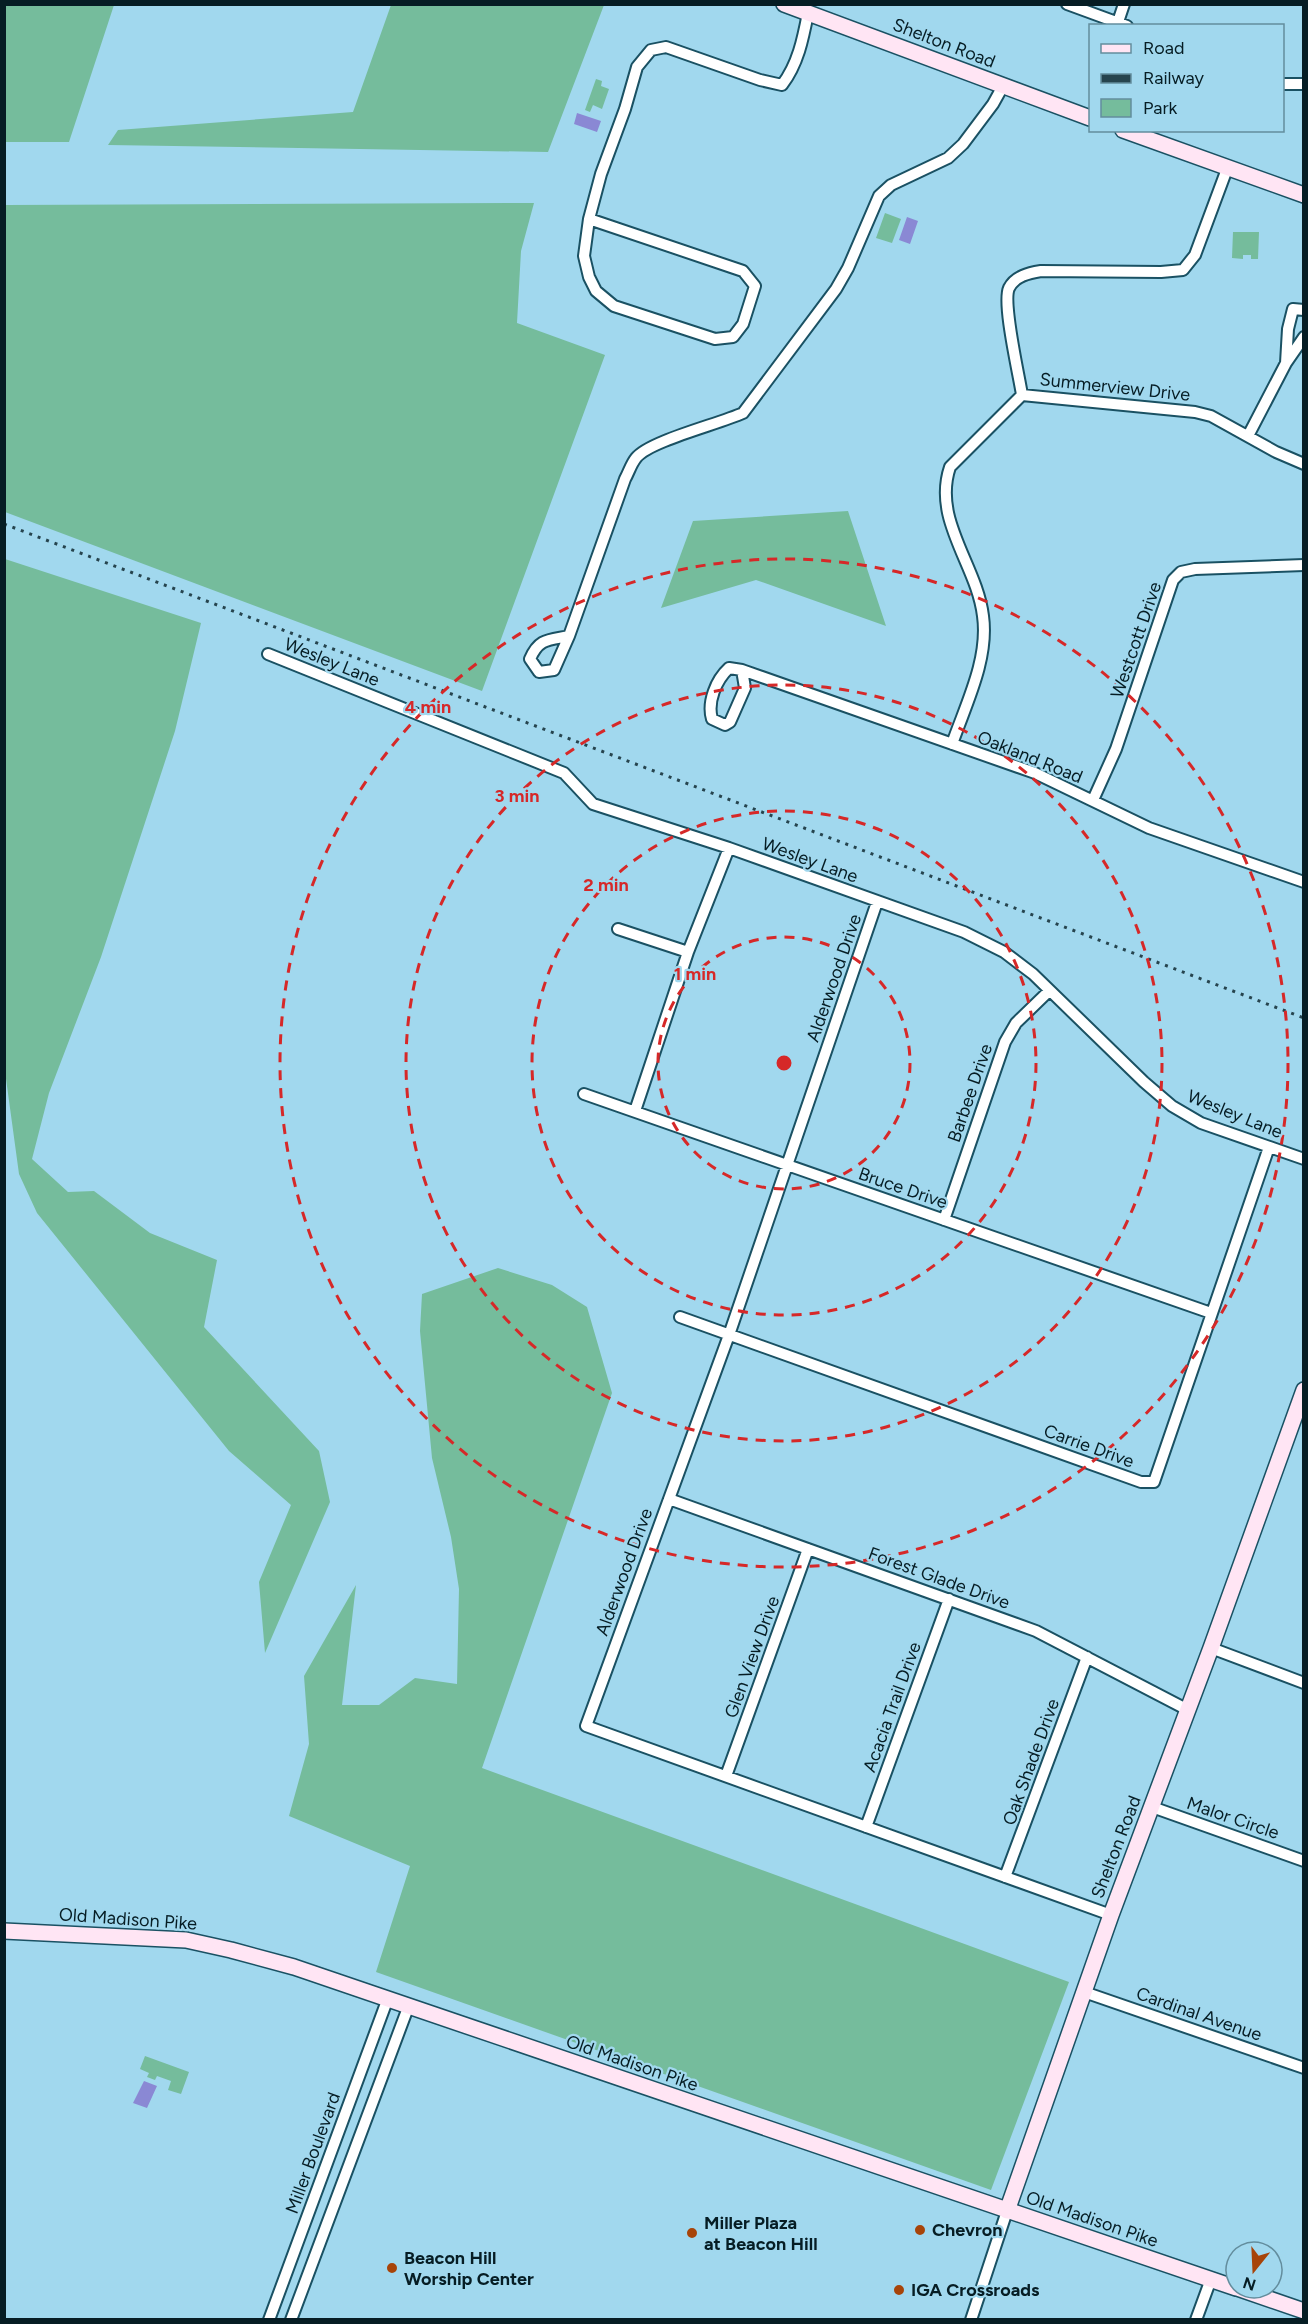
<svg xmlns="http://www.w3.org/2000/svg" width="1308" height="2324" viewBox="0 0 1308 2324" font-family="Figtree,sans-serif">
	<rect width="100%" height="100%" fill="#a1d8ee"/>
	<path fill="#75bc9c" d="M 5,4 L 114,5 L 69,142 L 5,142 Z
		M 391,5 L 604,5 L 548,152 L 108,145 L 118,130 L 353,112 Z
		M 596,79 L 602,81 L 601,86 L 609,89 L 602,109 L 593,105 L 590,112 L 585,110 Z
		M 534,203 L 521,251 L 517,323 L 605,355 L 482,691 L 5,512 L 5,205 Z
		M 885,213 L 901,219 L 892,243 L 876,238 Z
		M 1233,232 L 1259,232 L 1258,259 L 1251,259 L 1251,255 L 1243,255 L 1243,259 L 1232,258 Z
		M 848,511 L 886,626 L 756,580 L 661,608 L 693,521 Z
		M 5,559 L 201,623 L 175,731 L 101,957 L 49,1093 L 32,1159 L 68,1192 L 94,1191 L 150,1233 L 217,1260 L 204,1327 L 319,1451 L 330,1502 L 265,1653 L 259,1582 L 291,1505 L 229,1451 L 37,1213 L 19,1174 L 4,1064 Z
		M 498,1268 L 552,1285 L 587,1307 L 612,1393 L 482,1768 L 1069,1982 L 991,2190 L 376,1972 L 410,1866 L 289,1816 L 309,1744 L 304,1676 L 356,1585 L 342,1705 L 379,1705 L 415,1678 L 457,1684 L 459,1589 L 451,1537 L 432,1458 L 420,1331 L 422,1294 Z
		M 145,2056 L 189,2072 L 181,2094 L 168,2090 L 171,2081 L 157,2076 L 155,2080 L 147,2077 L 149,2073 L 140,2069 Z"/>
	<path fill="#8a88d4" d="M 577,113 L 601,121 L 597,132 L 574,124 Z
		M 907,217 L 918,221 L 910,244 L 899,240 Z
		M 144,2081 L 157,2086 L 147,2108 L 133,2103 Z"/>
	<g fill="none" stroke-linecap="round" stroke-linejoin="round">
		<defs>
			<path id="street" d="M 1067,4 L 1127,26
				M 1118,22 L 1124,4
				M 1282,84 L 1304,84
				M 589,219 L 743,271 L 755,286 L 743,324 L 733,337 L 715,339 L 614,306 L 596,291 L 589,277 L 584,256 Z
				M 589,219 L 601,174 L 625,109 L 637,67 L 651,50 L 666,47 L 760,80 L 782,85 C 798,64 803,39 808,13
				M 1304,310 L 1293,309 L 1288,329 L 1286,363 L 1304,337
				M 1022,395 C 1019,375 1002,303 1009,288 C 1015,276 1029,273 1041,271 L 1161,272 L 1183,270 L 1195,255 L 1227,169
				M 1022,395 L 1195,412 L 1211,416 L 1276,452 L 1304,464
				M 1248,436 L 1286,363
				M 569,636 L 625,479 C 629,472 631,464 636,458 C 649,441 719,424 743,413 L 836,289 L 848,268 L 879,196 L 891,185 L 948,158 L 963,144 L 993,104 L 1003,86
				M 569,636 L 554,670 L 539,672 L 530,659 C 539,638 549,640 569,636 Z
				M 268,654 L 564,773 L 593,804 L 729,848 L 964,932 L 1004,952 L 1033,974 L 1144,1082 L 1172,1106 L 1201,1123 L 1304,1159
				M 729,668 L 742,670 L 745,688 L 730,722 L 725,725 L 712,719 C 707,702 716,680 729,668 Z
				M 742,670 L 1035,773 L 1149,828 L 1304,882
				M 952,744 C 966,704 989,659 983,616 C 977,565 932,520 950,467 L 1022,395
				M 1093,800 L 1116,749 L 1173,580 L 1181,572 L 1195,569 L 1304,565
				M 877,902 L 729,1335 L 586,1726 L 1111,1915
				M 618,929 L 688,952
				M 584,1094 L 1211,1313
				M 635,1111 L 688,952 L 729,848
				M 944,1220 L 1005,1042 L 1016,1023 L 1049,991
				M 680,1317 L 1141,1482 L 1154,1482 L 1269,1147
				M 669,1499 L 1036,1631 L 1188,1710
				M 1211,1648 L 1304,1683
				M 726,1776 L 808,1549
				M 1152,1807 L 1304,1861
				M 866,1827 L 949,1599
				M 1005,1877 L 1087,1657
				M 1084,1992 L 1304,2068
				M 269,2320 L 388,1998
				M 291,2320 L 409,2005
				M 971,2320 L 1007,2211
				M 1196,2320 L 1211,2279"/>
			<path id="secondary" d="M 784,4 L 1090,118
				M 1123,130 L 1304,195
				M 4,1931 L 186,1940 L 231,1950 L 294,1967 L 1236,2288
				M 1007,2211 L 1111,1915 L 1211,1648 L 1304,1390
				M 1237,2288 L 1304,2311"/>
		</defs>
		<use href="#street" stroke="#1a5163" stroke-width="14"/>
		<use href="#secondary" stroke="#1a5163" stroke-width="18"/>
		<use href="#street" stroke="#fff" stroke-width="10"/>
		<use href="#secondary" stroke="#ffe5f4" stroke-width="15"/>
		<path stroke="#26444e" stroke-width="3" stroke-dasharray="3 6" stroke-linecap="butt" d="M 4,524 L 1304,1018"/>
	</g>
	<g fill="none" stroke="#d62828" stroke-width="3" stroke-dasharray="10 8">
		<circle cx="784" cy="1063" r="126"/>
		<circle cx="784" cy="1063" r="252"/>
		<circle cx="784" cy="1063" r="378"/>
		<circle cx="784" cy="1063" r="504"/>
	</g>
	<g fill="#a74409" stroke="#a1d8ee" stroke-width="2">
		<circle cx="920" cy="2230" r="6"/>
		<circle cx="692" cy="2233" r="6"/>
		<circle cx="392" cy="2268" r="6"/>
		<circle cx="899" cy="2290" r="6"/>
	</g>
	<g text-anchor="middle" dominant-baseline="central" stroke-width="4.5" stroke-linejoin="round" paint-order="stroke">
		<g font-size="18" fill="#061d24" stroke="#a1d8ee">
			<text transform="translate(944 43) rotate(21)">Shelton Road</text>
			<text transform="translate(1115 387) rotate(6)">Summerview Drive</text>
			<text transform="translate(1136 640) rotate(-71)">Westcott Drive</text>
			<text transform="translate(332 662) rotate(22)">Wesley Lane</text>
			<text transform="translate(1030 757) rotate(22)">Oakland Road</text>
			<text transform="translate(810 860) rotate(20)">Wesley Lane</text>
			<text transform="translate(834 978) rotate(-71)">Alderwood Drive</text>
			<text transform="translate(970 1093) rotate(-71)">Barbee Drive</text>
			<text transform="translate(1235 1114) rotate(22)">Wesley Lane</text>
			<text transform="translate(903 1188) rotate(19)">Bruce Drive</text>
			<text transform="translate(1089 1446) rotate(20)">Carrie Drive</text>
			<text transform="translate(624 1572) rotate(-70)">Alderwood Drive</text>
			<text transform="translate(939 1578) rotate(20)">Forest Glade Drive</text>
			<text transform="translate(752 1657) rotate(-70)">Glen View Drive</text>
			<text transform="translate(892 1707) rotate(-70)">Acacia Trail Drive</text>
			<text transform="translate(1031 1762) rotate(-70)">Oak Shade Drive</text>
			<text transform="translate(1233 1818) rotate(19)">Malor Circle</text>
			<text transform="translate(1116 1847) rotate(-69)">Shelton Road</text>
			<text transform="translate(128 1919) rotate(4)">Old Madison Pike</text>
			<text transform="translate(1199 2014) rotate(19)">Cardinal Avenue</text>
			<text transform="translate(632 2063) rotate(19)">Old Madison Pike</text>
			<text transform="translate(313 2153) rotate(-70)">Miller Boulevard</text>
			<text transform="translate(1092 2219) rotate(19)">Old Madison Pike</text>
		</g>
		<g font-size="18" font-weight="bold" fill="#061d24" stroke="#a1d8ee" text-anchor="start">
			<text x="704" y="2223">Miller Plaza<tspan x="704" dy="21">at Beacon Hill</tspan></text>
			<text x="932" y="2230">Chevron</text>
			<text x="404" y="2258">Beacon Hill<tspan x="404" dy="21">Worship Center</tspan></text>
			<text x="911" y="2290">IGA Crossroads</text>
		</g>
	</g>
	<circle cx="784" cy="1063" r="9" fill="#d62828" stroke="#a1d8ee" stroke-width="3"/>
	<g font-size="18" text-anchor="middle" font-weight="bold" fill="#d62828" stroke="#a1d8ee" stroke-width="4.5" stroke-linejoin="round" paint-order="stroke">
		<text x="428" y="713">4 min</text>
		<text x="517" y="802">3 min</text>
		<text x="606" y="891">2 min</text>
		<text x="695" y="980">1 min</text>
	</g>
	<rect width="1308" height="2324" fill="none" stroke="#061d24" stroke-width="12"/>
	<rect x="1089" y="24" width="195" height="108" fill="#a1d8ee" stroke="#638d9d" stroke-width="1.5"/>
	<rect x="1101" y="44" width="30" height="9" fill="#ffe5f4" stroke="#638d9d" stroke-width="1.5"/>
	<text x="1143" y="54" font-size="18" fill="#061d24">Road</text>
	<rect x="1101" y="74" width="30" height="9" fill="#26444e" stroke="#638d9d" stroke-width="1.5"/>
	<text x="1143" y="84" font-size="18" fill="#061d24">Railway</text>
	<rect x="1101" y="99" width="30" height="18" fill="#75bc9c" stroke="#638d9d" stroke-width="1.5"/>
	<text x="1143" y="114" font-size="18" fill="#061d24">Park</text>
	<g transform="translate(1254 2270) rotate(198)"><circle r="28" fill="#a1d8ee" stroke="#638d9d" stroke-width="1.5"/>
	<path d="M0-4.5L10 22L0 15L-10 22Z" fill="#a74409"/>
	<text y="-9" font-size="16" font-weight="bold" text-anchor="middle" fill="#061d24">N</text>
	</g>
</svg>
